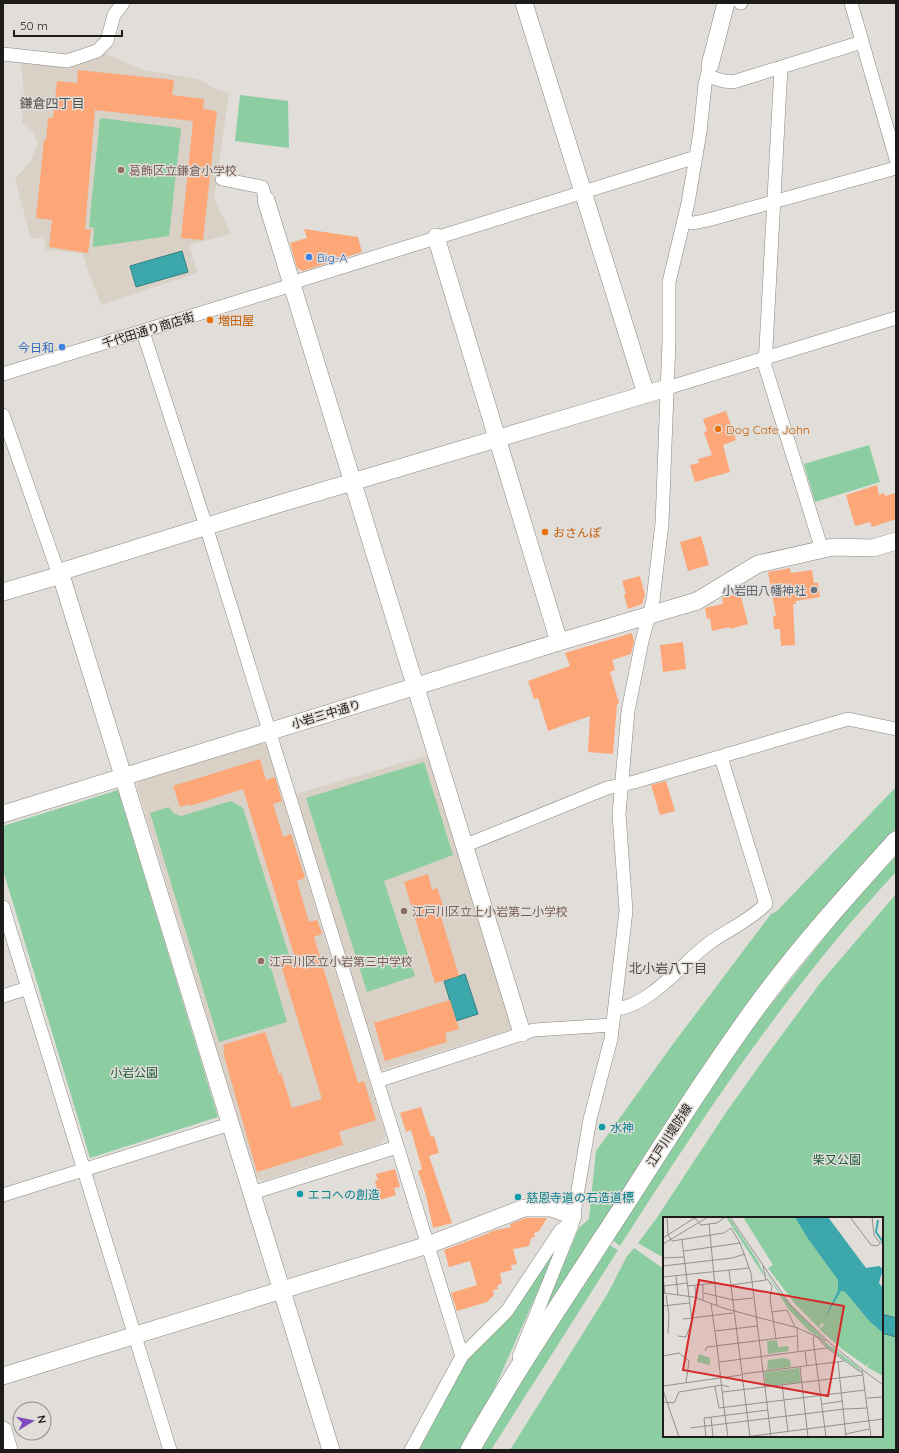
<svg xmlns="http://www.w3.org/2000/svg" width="899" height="1453" viewBox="0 0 899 1453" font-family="Quicksand,'Noto Sans JP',sans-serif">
	<rect width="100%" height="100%" fill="#e1ddd9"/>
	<path fill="#d9d0c6" d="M 104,53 L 143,70 L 198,79 L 215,89 L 229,93 L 214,199 L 231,234 L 189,245 L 197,273 L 101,305 L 82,253 L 46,250 L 43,237 L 31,239 L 15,179 L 31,161 L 38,144 L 34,133 L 22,122 L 24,96 L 21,62 L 74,66 Z
		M 261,744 L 266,745 L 386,1136 L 380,1144 L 263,1181 L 256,1178 L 137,786 L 141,780 Z
		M 429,755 L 512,1029 L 381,1070 L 296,794 Z"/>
	<path fill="#8ccea1" d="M 240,95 L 288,101 L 289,148 L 235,141 Z
		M 100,118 L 181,128 L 169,236 L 93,247 L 94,228 L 89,227 Z
		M 869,445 L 880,482 L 815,502 L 804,464 Z
		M 424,762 L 453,855 L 384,881 L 415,976 L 367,992 L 306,798 Z
		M 896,787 L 896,828 C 849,880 803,932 760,987 C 679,1094 611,1211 538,1324 L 579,1228 L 589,1219 L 596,1151 L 673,1044 L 771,914 L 777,911 Z
		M 118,790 L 218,1117 L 90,1158 L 3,870 L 3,826 Z
		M 231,801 L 243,808 L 289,955 L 269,961 L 287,1022 L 219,1042 L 150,813 L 169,807 L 173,813 L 181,816 Z
		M 896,856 L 896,872 C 790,985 704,1115 620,1246 L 611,1239 L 742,1041 L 843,914 Z
		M 896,894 L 896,1318 L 882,1314 L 882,1218 L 664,1218 L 664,1258 L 638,1243 L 656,1219 L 727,1111 L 767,1055 L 821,982 Z
		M 562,1237 L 487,1405 L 461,1450 L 419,1450 L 463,1366 Z
		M 608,1244 L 618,1250 L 491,1450 L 478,1450 Z
		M 634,1248 L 664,1269 L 664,1436 L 882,1436 L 882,1333 L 896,1337 L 896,1450 L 510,1450 L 608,1293 L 627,1256 Z"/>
	<path fill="#3ca8ab" stroke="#337e80" d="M 182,251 L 188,272 L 136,287 L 130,266 Z
		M 465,974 L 478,1014 L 456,1021 L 444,981 Z
		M 882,1314 L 896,1318 L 896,1337 L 882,1333 Z"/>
	<path fill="#fda678" d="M 78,70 L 174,80 L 172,95 L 204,99 L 203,109 L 217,111 L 203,240 L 181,238 L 193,121 L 95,110 L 85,229 L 91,230 L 88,253 L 49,247 L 52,220 L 36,218 L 44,140 L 46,140 L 48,118 L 53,118 L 57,81 L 77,83 Z
		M 304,229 L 358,237 L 362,252 L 303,271 L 297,268 L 290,243 L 307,238 Z
		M 726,411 L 736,440 L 723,445 L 730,472 L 695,482 L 690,465 L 699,463 L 698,459 L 712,455 L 704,432 L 707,431 L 703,419 Z
		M 877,485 L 879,495 L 884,493 L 885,496 L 896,493 L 896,519 L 872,527 L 870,522 L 855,526 L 846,495 Z
		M 701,536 L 709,565 L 688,571 L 680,542 Z
		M 790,568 L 791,573 L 812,570 L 814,583 L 818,583 L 820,597 L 796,601 L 796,604 L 793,604 L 795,645 L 781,646 L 780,629 L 774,629 L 773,616 L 776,616 L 768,572 Z
		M 640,576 L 645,595 L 642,604 L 628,609 L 624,595 L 626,594 L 622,581 Z
		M 740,593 L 748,624 L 730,629 L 730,627 L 712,631 L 710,618 L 707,619 L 705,608 L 723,604 L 722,598 Z
		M 632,633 L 634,642 L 631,654 L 612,660 L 615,670 L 610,672 L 619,703 L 617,704 L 613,754 L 588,752 L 590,716 L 548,731 L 538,698 L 534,699 L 528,681 L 570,666 L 565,653 Z
		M 683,642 L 686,669 L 663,672 L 660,645 Z
		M 260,759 L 266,780 L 275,777 L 282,801 L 273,804 L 283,837 L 291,834 L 305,878 L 297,881 L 309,922 L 317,920 L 322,934 L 314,937 L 358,1083 L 364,1081 L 376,1120 L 339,1132 L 343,1145 L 257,1172 L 223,1052 L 225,1051 L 223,1045 L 265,1032 L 279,1074 L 281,1073 L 292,1108 L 322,1099 L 280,962 L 295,958 L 243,789 L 190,806 L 190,804 L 180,807 L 173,786 Z
		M 666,781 L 675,811 L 660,815 L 651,785 Z
		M 428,874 L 432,890 L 437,888 L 443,905 L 438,907 L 459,976 L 435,983 L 404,882 Z
		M 450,1000 L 459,1029 L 445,1033 L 447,1042 L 385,1061 L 374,1023 Z
		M 421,1107 L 431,1137 L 434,1136 L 439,1153 L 429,1156 L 452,1223 L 433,1228 L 426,1195 L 418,1171 L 422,1169 L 411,1130 L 406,1132 L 400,1113 Z
		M 395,1169 L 400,1187 L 394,1188 L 396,1195 L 380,1200 L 375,1181 L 378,1180 L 376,1174 Z
		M 526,1218 L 547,1218 L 539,1231 L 534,1233 L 535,1237 L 531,1238 L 529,1246 L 513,1249 L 517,1264 L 511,1265 L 512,1270 L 500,1273 L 502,1283 L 497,1286 L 498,1289 L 493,1290 L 494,1295 L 487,1302 L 457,1311 L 451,1293 L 477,1285 L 470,1261 L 449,1267 L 444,1250 L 487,1234 L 492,1231 L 511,1227 L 510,1224 Z"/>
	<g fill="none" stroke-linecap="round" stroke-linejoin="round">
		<defs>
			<path id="minor" d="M 740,3 L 741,3
				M 851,3 L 896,159
				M 3,54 L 67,61 L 97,51 L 107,41 L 114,15 L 123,3
				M 781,67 L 765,366 L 822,550
				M 707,76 L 724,81 L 733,82 L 862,42
				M 222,179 L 262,187 L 266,200
				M 684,221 L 693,223 L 708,220 L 896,168
				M 291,283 L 696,157
				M 143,332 L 206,526 L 462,1356 L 411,1450
				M 3,374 L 292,285
				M 667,388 L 896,318
				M 3,415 L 59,575
				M 464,846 L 607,788 L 634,782 L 848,719 L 896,729
				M 3,907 L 170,1450
				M 3,996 L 28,988
				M 615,1009 C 648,1007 682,964 708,944 C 727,930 749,921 766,904 L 721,757
				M 377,1081 L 534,1030 L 612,1025
				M 252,1193 L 397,1147
				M 3,1195 L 230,1124
				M 462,1356 L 507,1311 L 560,1231 L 573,1221
				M 519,1357 L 572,1225 L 590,1119 L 611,1039 L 626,911 L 619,814 L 628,711 L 642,641 L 653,600 L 662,523 L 669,341 L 669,282 L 688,203 L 700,132 L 705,84 L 710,65"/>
			<path id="tertiary" d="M 524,3 L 646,394
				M 710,65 L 726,3
				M 266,200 L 522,1033
				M 436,237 L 559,642
				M 61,575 L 331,1450
				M 3,592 L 61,575 L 60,572 L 275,505 L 667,388
				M 3,814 L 559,642 L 697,601 L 758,564 L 833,547 L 873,548 L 896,541
				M 3,1376 L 428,1245 L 524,1208 L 552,1208 L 573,1216
				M 3,1430 L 9,1450"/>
			<path id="secondary" d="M 470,1450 C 511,1377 558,1308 603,1238 C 656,1157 706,1075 763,998 C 804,943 850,892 896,841"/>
		</defs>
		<use href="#minor" stroke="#898682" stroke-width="14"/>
		<use href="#tertiary" stroke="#898682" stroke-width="18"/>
		<use href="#secondary" stroke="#898682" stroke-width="20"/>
		<use href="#minor" stroke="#fff" stroke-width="13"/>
		<use href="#tertiary" stroke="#fff" stroke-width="17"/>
		<use href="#secondary" stroke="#fff" stroke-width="19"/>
	</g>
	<g fill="#8d6e63" stroke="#e1ddd9" stroke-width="1.5">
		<circle cx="121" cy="170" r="4"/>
		<circle cx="404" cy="911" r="4"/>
		<circle cx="261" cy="961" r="4"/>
	</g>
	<g fill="#3f7fe0" stroke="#e1ddd9" stroke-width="1.5">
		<circle cx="309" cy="257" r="4"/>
		<circle cx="62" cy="347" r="4"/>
	</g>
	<g fill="#e8710a" stroke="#e1ddd9" stroke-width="1.5">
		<circle cx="210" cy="320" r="4"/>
		<circle cx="718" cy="429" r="4"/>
		<circle cx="545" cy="532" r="4"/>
	</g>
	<circle fill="#6b7280" stroke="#e1ddd9" stroke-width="1.5" cx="814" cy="590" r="4"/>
	<g fill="#0f9aa8" stroke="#e1ddd9" stroke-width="1.5">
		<circle cx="602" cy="1127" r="4"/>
		<circle cx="300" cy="1194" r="4"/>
		<circle cx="518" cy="1197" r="4"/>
	</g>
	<g text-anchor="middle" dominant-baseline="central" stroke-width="3" stroke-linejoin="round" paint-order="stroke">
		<g font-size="12" fill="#785e54" stroke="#e1ddd9" text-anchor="start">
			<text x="129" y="170">葛飾区立鎌倉小学校</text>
			<text x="412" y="911">江戸川区立上小岩第二小学校</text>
			<text x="269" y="961">江戸川区立小岩第三中学校</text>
		</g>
		<g font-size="12" fill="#366cbe" stroke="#e1ddd9" text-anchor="start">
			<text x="317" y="257">Big-A</text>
			<text x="54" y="347" text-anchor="end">今日和</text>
		</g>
		<g font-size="12" fill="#c56008" stroke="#e1ddd9" text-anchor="start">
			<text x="218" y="320">増田屋</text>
			<text x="726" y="429">Dog Cafe John</text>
			<text x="553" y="532">おさんぽ</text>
		</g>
		<g font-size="12" fill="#1e1c1b" stroke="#e1ddd9">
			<text transform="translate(148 330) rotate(-17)">千代田通り商店街</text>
			<text transform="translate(326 714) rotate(-17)">小岩三中通り</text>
			<text transform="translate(669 1135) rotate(-57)">江戸川堤防線</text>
		</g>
		<g font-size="12" fill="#5b616d" stroke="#e1ddd9" text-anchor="end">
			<text x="806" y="590">小岩田八幡神社</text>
		</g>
		<g font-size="12" fill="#1a5b36" stroke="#e1ddd9">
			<text x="134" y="1072">小岩公園</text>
			<text x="837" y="1159">柴又公園</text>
		</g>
		<g font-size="12" fill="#0d838f" stroke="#e1ddd9" text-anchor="start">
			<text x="610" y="1127">水神</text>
			<text x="308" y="1194">エコへの創造</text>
			<text x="526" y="1197">慈恩寺道の石造道標</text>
		</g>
		<g font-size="13" fill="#524f4b" stroke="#e1ddd9">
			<text x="52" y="103">鎌倉四丁目</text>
			<text x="668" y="968">北小岩八丁目</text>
		</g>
	</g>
	<g transform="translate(663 1217)">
		<rect width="220" height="220" fill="#e1ddd9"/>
		<path d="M 63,0 L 66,0 L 95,44 L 103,62 ZM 80,0 L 132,0 L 136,4 L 145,22 L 175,63 L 175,73 L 161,102 L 175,77 L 178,74 L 182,75 L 207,105 L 220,116 L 220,159 L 204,150 L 207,145 L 203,149 L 179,132 L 156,112 L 161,108 L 159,106 L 156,111 L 133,88 L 105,51 L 110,48 ZM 102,54 L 117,76 L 162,123 L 146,114 L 125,92 ZM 154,119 L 195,150 L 199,155 L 164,130 ZM 114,123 L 115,130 L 125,129 L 126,134 L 105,137 L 104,124 ZM 36,137 L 47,141 L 47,148 L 34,145 ZM 121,141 L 127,143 L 128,150 L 104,153 L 105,143 ZM 136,151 L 138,165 L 103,169 L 101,155 Z" fill="#8ccea1"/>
		<path d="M 132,0 L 165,0 L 203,51 L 216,49 L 220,52 L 216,66 L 220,71 L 220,116 L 207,105 L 182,75 L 178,74 L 161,102 L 175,73 L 175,63 L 145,22 Z" fill="#3ca8ab"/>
		<path fill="none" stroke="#3ca8ab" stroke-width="2" d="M 215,3 L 213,15 L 220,25"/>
		<path fill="none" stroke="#93908d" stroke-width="1" d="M 4,0 L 5,18 L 9,24 L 61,16 L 68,11 L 77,26 L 88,56 L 108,220M 67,0 L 128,89 L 168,127 L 199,152 L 208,220M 187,0 L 208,28 L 214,29 L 220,24M 209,0 L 211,18 L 217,26M 32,1 L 38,8 L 54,6 L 61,1M 46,7 L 54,89M 0,21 L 33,0M 0,27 L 45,0M 21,34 L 77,26M 0,41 L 21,40M 0,49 L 69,41 L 82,37M 66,53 L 87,220M 13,59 L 15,78M 0,60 L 86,51M 0,60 L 2,77M 104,62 L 109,69 L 107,81 L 113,122M 40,68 L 40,84M 68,68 L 103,63 L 100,49M 1,69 L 24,66M 24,69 L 53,66M 32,69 L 33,81M 0,76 L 31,80 L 60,91 L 135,111 L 163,124M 41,76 L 70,83 L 90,81M 3,78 L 6,99 L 5,116M 48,87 L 54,129M 0,89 L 26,86M 109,95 L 124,93 L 132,110M 20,102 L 70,96M 134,110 L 135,135M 52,114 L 94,109M 152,117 L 150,122 L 163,220M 15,119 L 23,120 L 29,104 L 19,23M 153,119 L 164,131M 54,129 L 61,191M 42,134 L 44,130 L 133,119M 142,134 L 144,149M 0,139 L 16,136 L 26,144 L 23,166M 56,145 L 164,131 L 199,156M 175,145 L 183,220M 137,150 L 145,220M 200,153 L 220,168M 79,157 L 181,144M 119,168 L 125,214M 0,169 L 78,158M 52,170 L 56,191 L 202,173M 0,173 L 16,220M 60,175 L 200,158M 204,181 L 220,180M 0,185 L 11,186 L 16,175 L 59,168 L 66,170M 159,187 L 180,184M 61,191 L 65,220M 48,200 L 50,220M 27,211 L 181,192 L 204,191M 183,217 L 206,212M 43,220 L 41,201 L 105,193M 82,220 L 220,202"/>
		<path fill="#d62828" fill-opacity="0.15" stroke="#d62828" stroke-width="2" d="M 36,63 L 181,89 L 165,179 L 20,153 Z"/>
		<rect width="220" height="220" fill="none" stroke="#1e1c1b" stroke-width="2"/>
	</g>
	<rect width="899" height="1453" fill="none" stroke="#1e1c1b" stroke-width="8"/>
	<g transform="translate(32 1421) rotate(80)"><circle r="19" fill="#e1ddd9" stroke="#93908d"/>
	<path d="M0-3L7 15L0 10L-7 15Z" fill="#8249bf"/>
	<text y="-6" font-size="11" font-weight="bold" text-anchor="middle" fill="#1e1c1b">N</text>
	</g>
	<path d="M14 30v6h108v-6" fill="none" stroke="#1e1c1b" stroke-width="2"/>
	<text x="20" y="30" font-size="12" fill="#1e1c1b" stroke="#e1ddd9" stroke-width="3" paint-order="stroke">50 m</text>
</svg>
